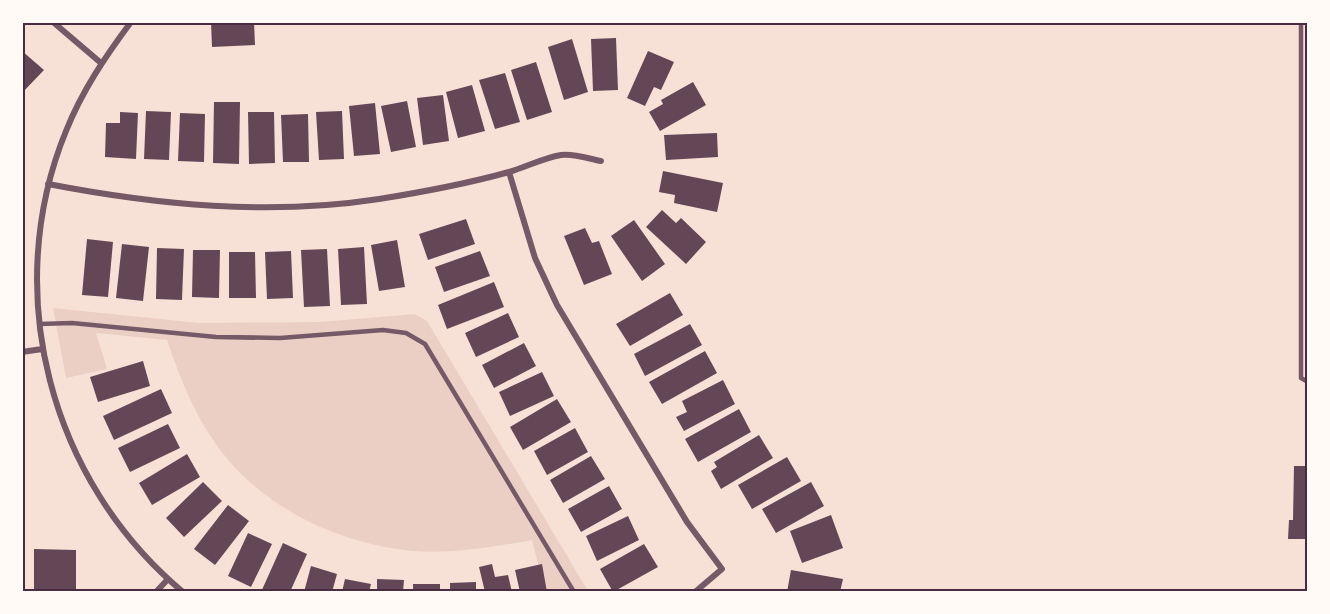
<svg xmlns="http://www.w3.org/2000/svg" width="1330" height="614" viewBox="0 0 1330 614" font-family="Manrope,sans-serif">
	<rect width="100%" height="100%" fill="#f7e1d7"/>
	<path fill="#ebcfc5" d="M 53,308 L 199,323 L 320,322 L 415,314 L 427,321 L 588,591 L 545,591 L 532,540 C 493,547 453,554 414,551 C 334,544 250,502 208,432 C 190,404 178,372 167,340 L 96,333 L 107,369 L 66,378 Z"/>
	<path fill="#644757" d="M 211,22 L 254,22 L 255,45 L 212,47 Z
		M 616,38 L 618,90 L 593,91 L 591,39 Z
		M 572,39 L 588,92 L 564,100 L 548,47 Z
		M 22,51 L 44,70 L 22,93 Z
		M 648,51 L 674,62 L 661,90 L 654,87 L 645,106 L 627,98 Z
		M 536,62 L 552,112 L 527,120 L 511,70 Z
		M 505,73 L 520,122 L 495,129 L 479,80 Z
		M 693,82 L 706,105 L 660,131 L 649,112 L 663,104 L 661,100 Z
		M 472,85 L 485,131 L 458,138 L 446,92 Z
		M 443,95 L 449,141 L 423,145 L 417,98 Z
		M 407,101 L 416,147 L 391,152 L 381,106 Z
		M 214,102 L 240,102 L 239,164 L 213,163 Z
		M 375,103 L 380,154 L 354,156 L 349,106 Z
		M 146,111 L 171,112 L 169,160 L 144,159 Z
		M 342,111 L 344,159 L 319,160 L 316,112 Z
		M 120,112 L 138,113 L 136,159 L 105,157 L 106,123 L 120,123 Z
		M 248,112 L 274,112 L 275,163 L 249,164 Z
		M 180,113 L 205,114 L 204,162 L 178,161 Z
		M 308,114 L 309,162 L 283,162 L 281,115 Z
		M 717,133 L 718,157 L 666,160 L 664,135 Z
		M 663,171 L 723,183 L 717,212 L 674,203 L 675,195 L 659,192 Z
		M 662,210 L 676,223 L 681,218 L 706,242 L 686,264 L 646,227 Z
		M 466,219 L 475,244 L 428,260 L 419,234 Z
		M 634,220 L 665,264 L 642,281 L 611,236 Z
		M 585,228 L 592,243 L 599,241 L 612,274 L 584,285 L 564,236 Z
		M 87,239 L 113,242 L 108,297 L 82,295 Z
		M 397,240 L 405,287 L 379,291 L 371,245 Z
		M 122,244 L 149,247 L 143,301 L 116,298 Z
		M 364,247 L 367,304 L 341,305 L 338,249 Z
		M 157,248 L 184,249 L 182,300 L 156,299 Z
		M 327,249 L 330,306 L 304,307 L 301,250 Z
		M 193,250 L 220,250 L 219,298 L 192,297 Z
		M 291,251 L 293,298 L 267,299 L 265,252 Z
		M 480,251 L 490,276 L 444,292 L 435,267 Z
		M 229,252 L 255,252 L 256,298 L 229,298 Z
		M 494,282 L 504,307 L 447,329 L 438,305 Z
		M 670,293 L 683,315 L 630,346 L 616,324 Z
		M 508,313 L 519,337 L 476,357 L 465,333 Z
		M 690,324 L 702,345 L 645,376 L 634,354 Z
		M 524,343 L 536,366 L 494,388 L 482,365 Z
		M 705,351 L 717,373 L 662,404 L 649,382 Z
		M 143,361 L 150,386 L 98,402 L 90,377 Z
		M 542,372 L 554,396 L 510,416 L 499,392 Z
		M 723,380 L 735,404 L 684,431 L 676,417 L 687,412 L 682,401 Z
		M 161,389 L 172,413 L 114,440 L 103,416 Z
		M 557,399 L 571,422 L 523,450 L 510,427 Z
		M 739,409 L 751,432 L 698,462 L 685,439 Z
		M 168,424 L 180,448 L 130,472 L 118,448 Z
		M 575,428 L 588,452 L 547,475 L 534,451 Z
		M 759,435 L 773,458 L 721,489 L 711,471 L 717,467 L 714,462 Z
		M 187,454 L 200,477 L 152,505 L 139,483 Z
		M 591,456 L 605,479 L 563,503 L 550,480 Z
		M 787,457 L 801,481 L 752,509 L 738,485 Z
		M 1294,466 L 1308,466 L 1308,539 L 1288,539 L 1289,520 L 1293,520 Z
		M 203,482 L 222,501 L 184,537 L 166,518 Z
		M 811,482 L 824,506 L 776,533 L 762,509 Z
		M 609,486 L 622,509 L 581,532 L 568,509 Z
		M 228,505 L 249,521 L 215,565 L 194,549 Z
		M 831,515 L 843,548 L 802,563 L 790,531 Z
		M 628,516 L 639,540 L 597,561 L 586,536 Z
		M 248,533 L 272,544 L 251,587 L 228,576 Z
		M 283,543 L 307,554 L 290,592 L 261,592 Z
		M 644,544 L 658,567 L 613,592 L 600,569 Z
		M 34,549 L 76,550 L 76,592 L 34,592 Z
		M 492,564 L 495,577 L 508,575 L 512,592 L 485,592 L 479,567 Z
		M 542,564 L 547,592 L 520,592 L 515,570 Z
		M 311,566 L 337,574 L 332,592 L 304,592 Z
		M 791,570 L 843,579 L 840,592 L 787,592 Z
		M 345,579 L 371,584 L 369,592 L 342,592 Z
		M 377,579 L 404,580 L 403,592 L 377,592 Z
		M 476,582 L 476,592 L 450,592 L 450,583 Z
		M 413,584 L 440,584 L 440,592 L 413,592 Z"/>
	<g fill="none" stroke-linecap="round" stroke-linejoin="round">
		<path stroke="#755966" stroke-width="4.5" d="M 1301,22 L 1301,378 L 1308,382
			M 39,324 L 72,323 L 216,337 L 280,338 L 383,330 L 406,333 L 425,344 L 574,592"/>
		<path stroke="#755966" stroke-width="6" d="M 53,22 L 101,63
			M 131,22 C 105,57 82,91 66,131 C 0,292 50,481 183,592
			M 509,172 L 535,258 L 557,305 L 687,522 L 722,569 L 695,592
			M 48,184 C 157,205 269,216 379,199 C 423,192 466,184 509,172 C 526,167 543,158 561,155 C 573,153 590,159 601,161
			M 22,352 L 42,349
			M 156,592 L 168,579"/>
	</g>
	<rect width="1330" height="614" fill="none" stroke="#fffaf5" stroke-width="48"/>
	<rect x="24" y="24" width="1282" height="566" fill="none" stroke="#4a2c40" stroke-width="2"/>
</svg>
